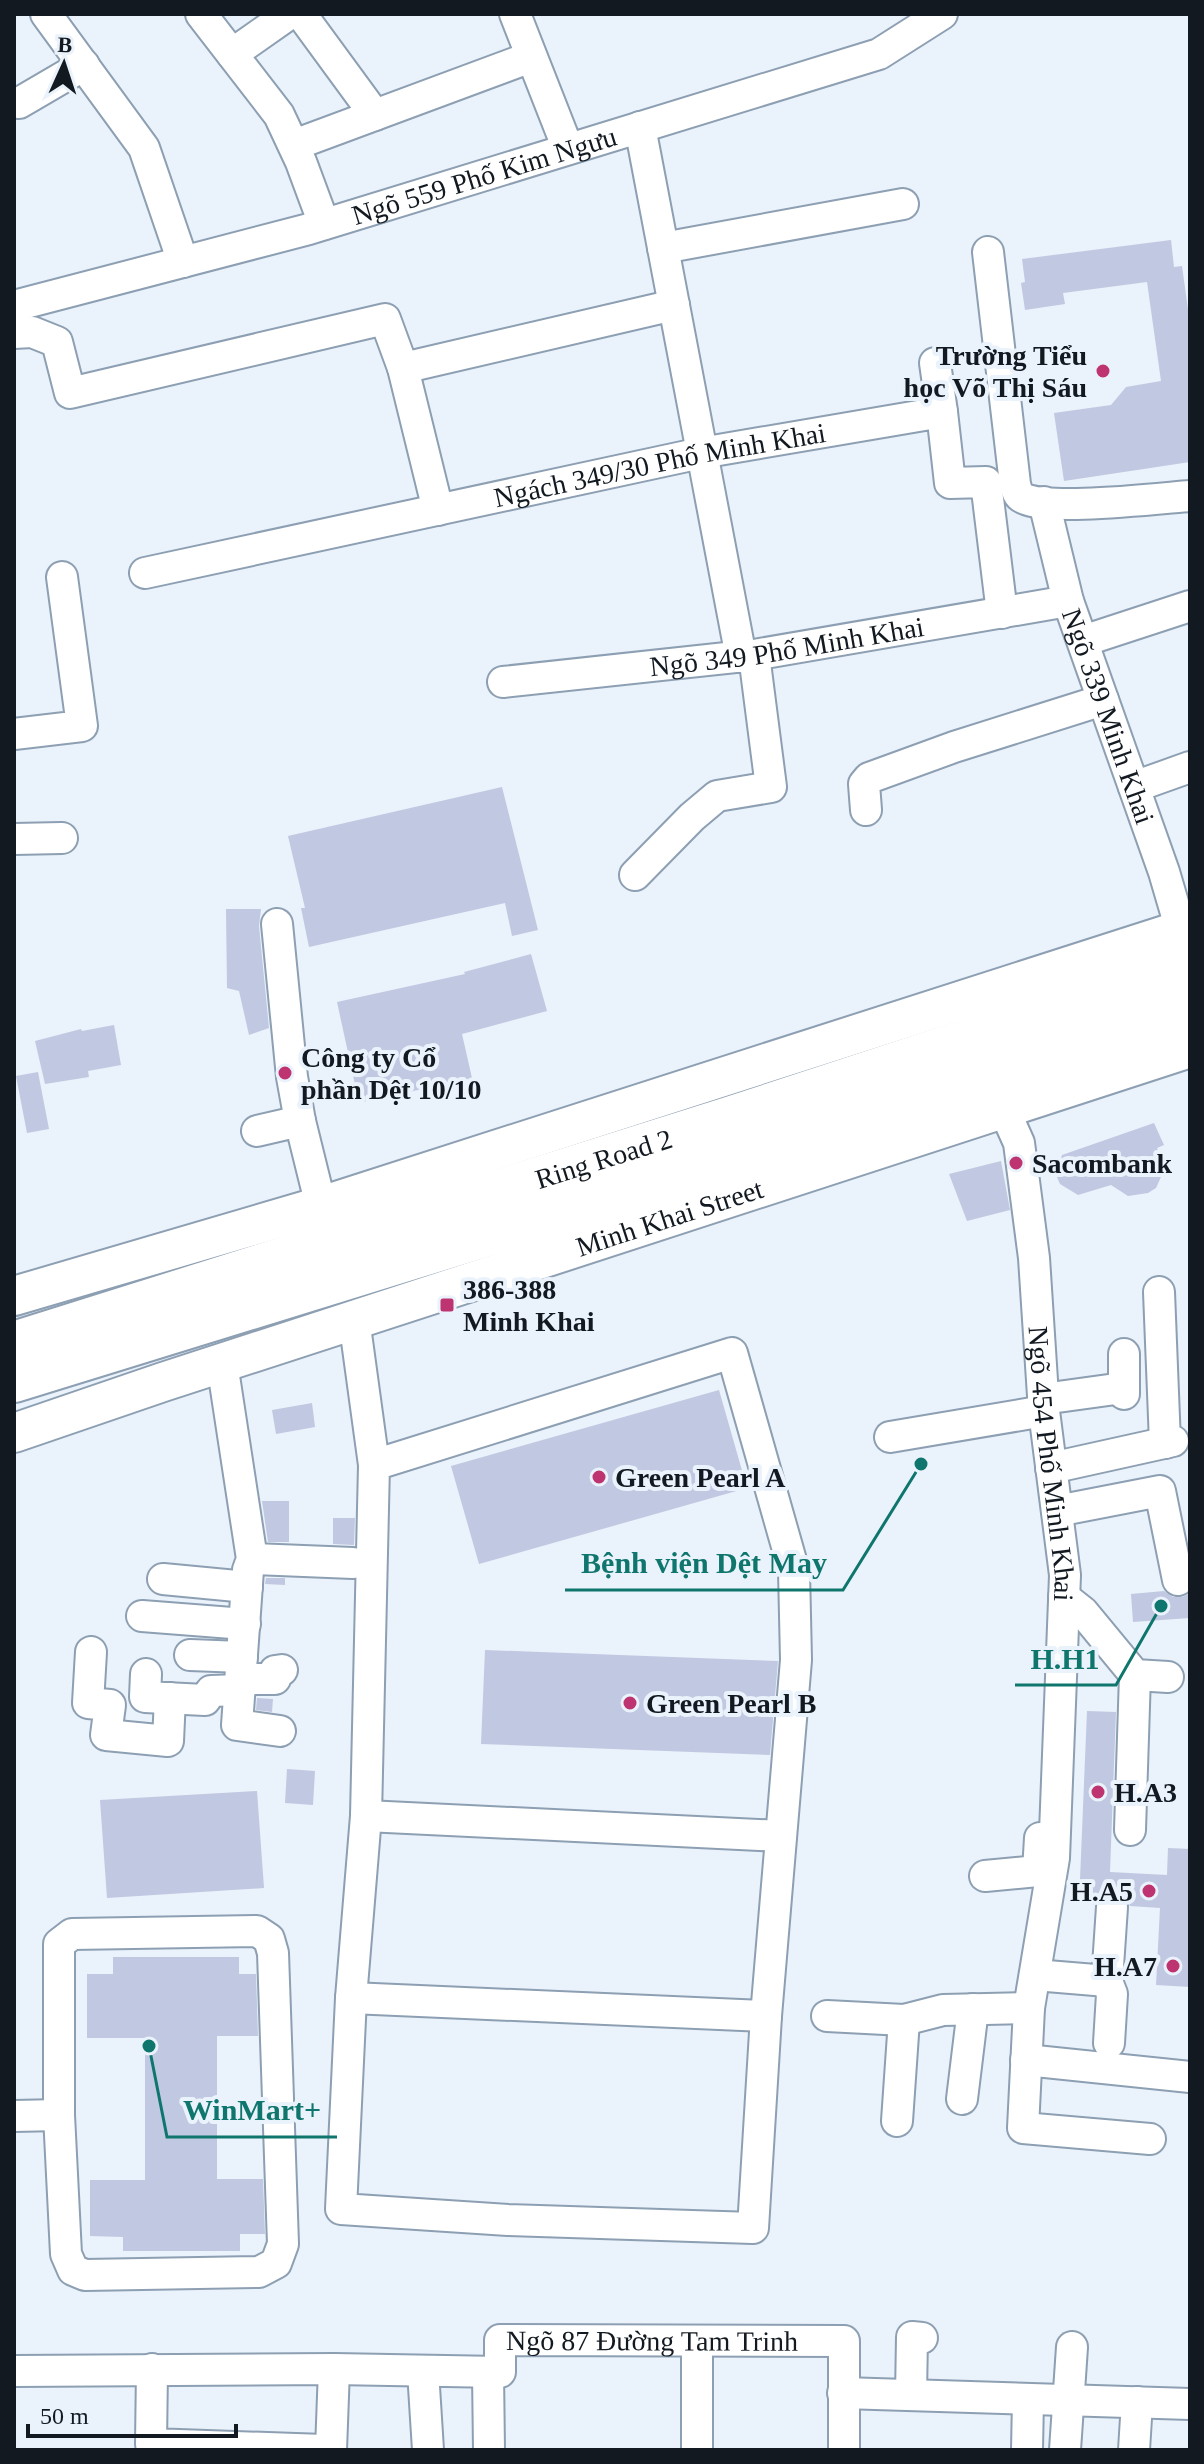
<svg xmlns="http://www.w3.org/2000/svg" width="1204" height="2464" viewBox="0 0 1204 2464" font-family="Georgia,serif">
	<rect width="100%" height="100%" fill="#eaf2fb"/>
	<path fill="#c1c8e1" d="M 1171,240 L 1174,267 L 1182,266 L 1190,324 L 1190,462 L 1064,481 L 1054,413 L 1111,405 L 1126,387 L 1161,381 L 1147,282 L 1063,293 L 1065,304 L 1025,310 L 1021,283 L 1025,282 L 1022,259 Z
		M 502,787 L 538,930 L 512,936 L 505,903 L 309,947 L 301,908 L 305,908 L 288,836 Z
		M 226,909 L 261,909 L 259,926 L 269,1028 L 249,1035 L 239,991 L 227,988 Z
		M 531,954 L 547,1011 L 462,1034 L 472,1078 L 359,1103 L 337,1002 L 465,974 L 464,972 Z
		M 114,1025 L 121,1065 L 88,1071 L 89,1077 L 45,1084 L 35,1041 L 81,1029 L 82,1031 Z
		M 38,1072 L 49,1129 L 27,1133 L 16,1076 Z
		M 1154,1123 L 1164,1145 L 1157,1148 L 1165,1168 L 1156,1188 L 1148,1193 L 1128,1196 L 1111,1185 L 1078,1195 L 1060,1184 L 1056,1175 L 1062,1155 Z
		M 1001,1161 L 1010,1210 L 967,1221 L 949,1174 Z
		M 719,1390 L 747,1488 L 479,1564 L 451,1466 Z
		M 312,1403 L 315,1427 L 276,1434 L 272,1410 Z
		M 262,1501 L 289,1501 L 289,1542 L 268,1542 Z
		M 333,1518 L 355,1518 L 354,1545 L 333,1544 Z
		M 266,1578 L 285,1578 L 285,1585 L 265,1584 Z
		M 1164,1591 L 1173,1597 L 1182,1597 L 1190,1593 L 1190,1618 L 1133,1622 L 1131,1594 Z
		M 485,1650 L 778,1661 L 770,1755 L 481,1744 Z
		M 257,1698 L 273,1699 L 272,1712 L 256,1710 Z
		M 1087,1711 L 1116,1712 L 1110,1872 L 1167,1875 L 1168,1848 L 1190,1849 L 1190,1987 L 1156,1985 L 1160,1908 L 1130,1906 L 1123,1893 L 1112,1889 L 1103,1891 L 1094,1905 L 1079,1904 Z
		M 287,1769 L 315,1771 L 313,1805 L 285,1803 Z
		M 257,1791 L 264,1888 L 107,1898 L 100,1800 Z
		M 113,1957 L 239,1957 L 239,1974 L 256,1974 L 258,2036 L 217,2036 L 217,2179 L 263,2179 L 265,2234 L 240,2234 L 240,2251 L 123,2251 L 123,2237 L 90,2236 L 90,2180 L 145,2180 L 145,2038 L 87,2038 L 87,1974 L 113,1974 Z"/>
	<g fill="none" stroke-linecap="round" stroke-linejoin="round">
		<defs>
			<g id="minor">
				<path d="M 46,14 L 144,148 L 183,262"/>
				<path d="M 201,14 L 279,115 L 301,162 L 324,224"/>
				<path d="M 301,14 L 375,115"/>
				<path d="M 515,14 L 568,149"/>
				<path d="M 232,54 L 289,14"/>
				<path d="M 19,103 L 84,65"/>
				<path d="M 640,127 L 741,657"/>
				<path d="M 294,145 L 531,57"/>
				<path d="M 663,248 L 903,204"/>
				<path d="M 988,252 L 1015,484 C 1016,488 1017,493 1020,496 C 1037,513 1162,498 1190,496"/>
				<path id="s1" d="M 14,306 L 309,229 L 879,54 L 942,14"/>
				<path d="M 14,333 L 32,332 L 57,342 L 70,393 L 385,319 L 403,368 L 438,510"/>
				<path d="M 935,363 L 942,412"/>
				<path d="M 403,368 L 674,305"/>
				<path id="s2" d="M 1044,502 L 1068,601 L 1164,872 L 1181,930"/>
				<path id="s3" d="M 145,573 L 701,453 L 942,412 L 950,483 L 986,482 L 1002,613"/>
				<path d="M 1083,641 L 1190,606"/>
				<path id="s4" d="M 503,682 L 754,655 L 1068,601"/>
				<path d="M 14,734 L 82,726 L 62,577"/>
				<path d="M 1134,787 L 1190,767"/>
				<path d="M 866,810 L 864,784 L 869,778 L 954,747 L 1103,700"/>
				<path d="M 14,839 L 62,838"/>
				<path d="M 635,875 L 692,817 L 717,796 L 771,787 L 754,655"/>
				<path d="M 277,924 L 292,1077 L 300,1121"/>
				<path id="s5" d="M 1003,1107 L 1019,1143 L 1034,1258 L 1044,1411 L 1065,1575 L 1054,1858 L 1029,2008 L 1023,2128 L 1150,2139"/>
				<path d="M 257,1131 L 300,1121 L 321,1206"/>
				<path d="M 1159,1292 L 1165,1443"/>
				<path d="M 354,1319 L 374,1465 L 366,1816 L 351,1998 L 341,2209 L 508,2220 L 753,2228 L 766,2016 L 796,1660 L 794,1571 L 732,1353 L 374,1465"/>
				<path d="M 1124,1354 L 1124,1394"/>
				<path d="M 222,1363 L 252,1559 L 248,1570 L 237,1725 L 280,1731"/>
				<path d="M 1043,1399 L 1123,1388"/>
				<path d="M 890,1437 L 1044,1411"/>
				<path d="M 1051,1468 L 1173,1441"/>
				<path d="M 1057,1511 L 1160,1491 L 1178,1580"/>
				<path d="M 252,1559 L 353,1563"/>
				<path d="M 163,1579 L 247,1587"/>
				<path d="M 1064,1597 L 1083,1612 L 1135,1675 L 1168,1677"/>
				<path d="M 142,1616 L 245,1624"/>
				<path d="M 91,1652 L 88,1703 L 110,1705 L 106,1735 L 168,1741 L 170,1698"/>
				<path d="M 190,1655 L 242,1657"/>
				<path d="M 146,1674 L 145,1697 L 205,1700 L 211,1691 L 240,1690"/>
				<path d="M 241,1679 L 275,1679 L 275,1671 L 282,1670"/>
				<path d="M 366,1816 L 781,1836"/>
				<path d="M 1130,1830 L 1135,1675"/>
				<path d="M 985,1876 L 1038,1871 L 1040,1838"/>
				<path d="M 257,1931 L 269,1939 L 273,1953 L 283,2244 L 276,2263 L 259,2272 L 85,2275 L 73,2270 L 66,2254 L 59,2115 L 59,1944 L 72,1934 Z"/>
				<path d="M 1035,1975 L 1107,1981 L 1112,1994 L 1109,2043"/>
				<path d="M 1107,1981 L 1112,1907"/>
				<path d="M 351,1998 L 766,2016"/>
				<path d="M 827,2016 L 904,2020 L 943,2010 L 1029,2008"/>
				<path d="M 1026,2060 L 1190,2077"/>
				<path d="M 962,2099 L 973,2009"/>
				<path d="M 14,2116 L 59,2115"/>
				<path d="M 897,2121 L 904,2020"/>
				<path d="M 697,2341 L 697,2450"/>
				<path d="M 152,2369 L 151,2444 L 324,2450"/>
				<path id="s6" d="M 14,2371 L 334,2369 L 500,2372 L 500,2340 L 844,2341 L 844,2450"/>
				<path d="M 423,2371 L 428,2450"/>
				<path d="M 488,2373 L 489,2450"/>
				<path d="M 843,2393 L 1190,2404"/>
				<path d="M 911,2395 L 912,2337 L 922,2338"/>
				<path d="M 331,2450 L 334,2369"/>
				<path d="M 1027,2450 L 1028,2399"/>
				<path d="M 1065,2450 L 1072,2347"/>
				<path d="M 1134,2450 L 1137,2402"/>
			</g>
			<g id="major">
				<path d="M 14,1296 L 321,1206 L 1190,927"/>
				<path id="s7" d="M 14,1433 L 163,1382 L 1190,1048"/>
			</g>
			<g id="highway">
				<path id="s8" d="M 14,1344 L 729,1119 L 1190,968"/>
				<path d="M 14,1380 L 578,1206 L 1190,1010"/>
			</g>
		</defs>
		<use href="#minor" stroke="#8d9fb2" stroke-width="34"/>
		<use href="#major" stroke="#8d9fb2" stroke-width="42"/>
		<use href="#highway" stroke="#8d9fb2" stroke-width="48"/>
		<use href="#minor" stroke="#fff" stroke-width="30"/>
		<use href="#major" stroke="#fff" stroke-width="38"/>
		<use href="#highway" stroke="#fff" stroke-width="44"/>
	</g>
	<g fill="#bd3470" stroke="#eaf2fb" stroke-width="3">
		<circle cx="1103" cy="371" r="8"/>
		<circle cx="285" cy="1073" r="8"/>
		<circle cx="1016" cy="1163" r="8"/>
		<rect x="439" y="1297" width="16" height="16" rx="4"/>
		<circle cx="599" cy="1477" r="8"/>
		<circle cx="630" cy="1703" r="8"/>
		<circle cx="1098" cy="1792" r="8"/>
		<circle cx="1149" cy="1891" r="8"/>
		<circle cx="1173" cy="1966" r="8"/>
	</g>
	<g text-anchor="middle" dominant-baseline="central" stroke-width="8" stroke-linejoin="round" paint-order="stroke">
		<g font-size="28" fill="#121920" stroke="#eaf2fb">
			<text stroke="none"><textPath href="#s1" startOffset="488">Ngõ 559 Phố Kim Ngưu</textPath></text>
			<text stroke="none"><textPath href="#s3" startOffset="526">Ngách 349/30 Phố Minh Khai</textPath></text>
			<text stroke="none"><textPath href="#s4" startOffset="286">Ngõ 349 Phố Minh Khai</textPath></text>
			<text stroke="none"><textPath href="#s2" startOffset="224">Ngõ 339 Minh Khai</textPath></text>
			<text stroke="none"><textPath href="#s8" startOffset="618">Ring Road 2</textPath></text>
			<text stroke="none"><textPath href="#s7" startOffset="690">Minh Khai Street</textPath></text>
			<text stroke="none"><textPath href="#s5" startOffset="362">Ngõ 454 Phố Minh Khai</textPath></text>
			<text stroke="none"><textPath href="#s6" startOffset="670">Ngõ 87 Đường Tam Trinh</textPath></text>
		</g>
		<g font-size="28" font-weight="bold" fill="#121920" stroke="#eaf2fb" text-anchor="start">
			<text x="1087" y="355" text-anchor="end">Trường Tiểu<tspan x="1087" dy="32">học Võ Thị Sáu</tspan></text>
			<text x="301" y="1057">Công ty Cổ<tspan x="301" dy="32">phần Dệt 10/10</tspan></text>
			<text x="1032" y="1163">Sacombank</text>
			<text x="463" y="1289">386-388<tspan x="463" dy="32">Minh Khai</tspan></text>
			<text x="615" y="1477">Green Pearl A</text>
			<text x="646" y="1703">Green Pearl B</text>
			<text x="1114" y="1792">H.A3</text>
			<text x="1133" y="1891" text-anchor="end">H.A5</text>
			<text x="1157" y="1966" text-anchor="end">H.A7</text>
		</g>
	</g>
	<path fill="none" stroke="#0f766e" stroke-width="3" d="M921 1464L843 1590H565M1161 1606L1116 1685H1015M149 2046L167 2137H337"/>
	<g fill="#0f766e" stroke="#eaf2fb" stroke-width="3">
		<circle cx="921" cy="1464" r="8"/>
		<circle cx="1161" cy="1606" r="8"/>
		<circle cx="149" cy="2046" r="8"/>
	</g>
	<g font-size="30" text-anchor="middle" font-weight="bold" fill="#0f766e" stroke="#eaf2fb" stroke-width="8" stroke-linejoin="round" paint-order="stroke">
		<text x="704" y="1573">Bệnh viện Dệt May</text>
		<text x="1065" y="1669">H.H1</text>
		<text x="252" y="2120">WinMart+</text>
	</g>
	<rect width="1204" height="2464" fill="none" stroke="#121920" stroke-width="32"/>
	<g transform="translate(64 64) rotate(3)" stroke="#eaf2fb" stroke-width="6" paint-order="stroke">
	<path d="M0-6L14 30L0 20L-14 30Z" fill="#121920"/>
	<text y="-12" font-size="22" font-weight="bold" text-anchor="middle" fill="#121920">B</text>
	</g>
	<path d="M28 2424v12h208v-12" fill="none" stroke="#121920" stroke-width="4"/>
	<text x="40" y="2424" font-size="24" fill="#121920" stroke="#eaf2fb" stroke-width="6" paint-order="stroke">50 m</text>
</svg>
